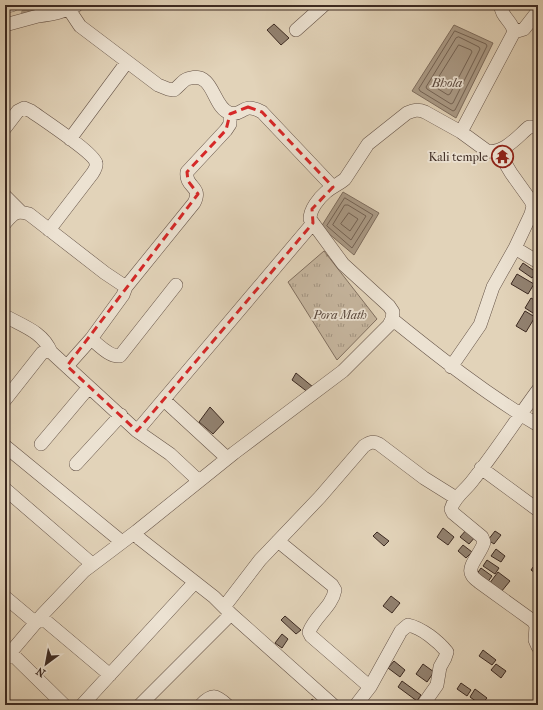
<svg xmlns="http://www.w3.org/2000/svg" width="543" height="710" viewBox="0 0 543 710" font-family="'IM FELL French Canon',serif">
	<defs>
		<pattern id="park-tufts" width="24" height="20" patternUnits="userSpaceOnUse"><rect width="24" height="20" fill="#c6b69f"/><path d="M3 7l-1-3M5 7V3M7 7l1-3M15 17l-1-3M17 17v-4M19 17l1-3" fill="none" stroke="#a29481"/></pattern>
	</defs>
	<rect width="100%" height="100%" fill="#e2d3b9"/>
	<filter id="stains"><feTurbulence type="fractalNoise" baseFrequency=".005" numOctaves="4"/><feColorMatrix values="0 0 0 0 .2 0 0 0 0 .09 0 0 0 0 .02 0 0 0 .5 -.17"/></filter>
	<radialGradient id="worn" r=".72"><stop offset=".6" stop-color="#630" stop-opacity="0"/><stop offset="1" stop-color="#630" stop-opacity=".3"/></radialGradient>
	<path fill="url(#park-tufts)" stroke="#817060" d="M 324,251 L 377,319 L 337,360 L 288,282 Z"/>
	<path fill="#aa9a86" stroke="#7e6d5e" d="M 454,25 L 493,43 L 456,118 L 412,91 Z
		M 343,192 L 379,213 L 354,255 L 321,227 Z"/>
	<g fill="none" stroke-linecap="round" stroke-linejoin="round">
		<path stroke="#736254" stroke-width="1" d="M 455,31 L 486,44 L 487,46 L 455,110 L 453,111 L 420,91 L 419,89 Z
			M 459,37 L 479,47 L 480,49 L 453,103 L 451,104 L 427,89 L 426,87 L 456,38 Z
			M 459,45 L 471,50 L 472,52 L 450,94 L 448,95 L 435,87 L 434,85 Z
			M 345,198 L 373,215 L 352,248 L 327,226 Z
			M 345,205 L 348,205 L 366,216 L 351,240 L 333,225 Z
			M 349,213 L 358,219 L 350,231 L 341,224 Z"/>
		<path stroke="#aa9a86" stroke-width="10" d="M 26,13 L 53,5"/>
	</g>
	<path fill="#928271" stroke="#3c2a22" d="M 274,24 L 289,38 L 281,45 L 267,30 Z
		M 523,263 L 536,272 L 532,278 L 519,269 Z
		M 517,274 L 534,284 L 528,294 L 511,284 Z
		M 531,298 L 538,302 L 533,313 L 525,308 Z
		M 525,311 L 535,317 L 526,332 L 516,326 Z
		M 296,373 L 313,387 L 309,393 L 292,380 Z
		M 210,407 L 224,422 L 213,434 L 199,422 Z
		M 443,528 L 454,537 L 448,545 L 437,537 Z
		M 467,529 L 476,536 L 469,544 L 460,537 Z
		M 495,531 L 501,535 L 494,544 L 488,540 Z
		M 377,532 L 389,541 L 384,546 L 373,536 Z
		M 463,545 L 472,552 L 466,558 L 458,551 Z
		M 496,549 L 505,556 L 501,562 L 491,556 Z
		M 487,560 L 499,568 L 495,574 L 483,566 Z
		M 536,563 L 538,565 L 538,575 L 531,570 Z
		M 481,568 L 492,576 L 487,583 L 476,575 Z
		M 498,572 L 510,581 L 501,592 L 489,584 Z
		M 391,596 L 400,603 L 392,613 L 383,606 Z
		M 285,616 L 301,630 L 296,634 L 281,620 Z
		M 282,634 L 288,639 L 282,648 L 275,643 Z
		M 483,650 L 496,660 L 492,665 L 479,656 Z
		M 394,661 L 405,670 L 400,677 L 388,668 Z
		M 423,664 L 434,672 L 427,682 L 416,674 Z
		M 496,664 L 506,671 L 501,678 L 491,670 Z
		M 402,681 L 421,695 L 417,701 L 398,687 Z
		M 461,683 L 471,690 L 467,696 L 457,689 Z
		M 475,689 L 487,698 L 481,705 L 470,697 Z
		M 312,699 L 320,705 L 308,705 Z"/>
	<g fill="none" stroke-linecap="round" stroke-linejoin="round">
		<defs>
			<path id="minor" d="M 66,5 L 80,26 L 158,85 L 168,89 L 174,90 C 178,87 181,83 185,80 C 186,79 190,78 191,78 C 214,72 213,109 230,113 C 243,117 242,101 262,112 L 333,187
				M 5,6 L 12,5
				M 5,25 C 16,22 27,19 38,16 C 53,14 64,12 77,5
				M 296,30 L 324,5
				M 514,32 L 524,29 L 538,11
				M 5,128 L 18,111 L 24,108 L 31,111 C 42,119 94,153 96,163 C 97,167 94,171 92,174 L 49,230
				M 461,132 L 514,32 C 513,22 500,16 501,5
				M 70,139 L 127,62
				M 5,196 L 21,212
				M 5,223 C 14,213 16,210 29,214 L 105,273 L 126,287
				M 515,248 L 538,262
				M 5,316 C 23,326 43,332 51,352
				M 392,319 C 439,357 486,394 538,425
				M 91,339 C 99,345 109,357 120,356 L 176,285
				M 67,366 L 91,339 L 123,295 L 126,287 L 194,203 C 203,186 185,188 187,172 L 226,130 L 230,124 L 230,114
				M 451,367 L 480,325 L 493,287 L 515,248 L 531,214 L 533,206 L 531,201 L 511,173 L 498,151
				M 538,390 C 516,420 496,451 473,480 C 466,490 454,497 451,509 L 453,513 L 482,537 L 484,542 C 482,552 466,567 472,575 C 473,578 477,580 479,582 L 533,621 L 536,626 L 535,640 L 538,647
				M 5,400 L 42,353 L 46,351 L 51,352 L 137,431 L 170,454 L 199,481
				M 164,400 L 227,458
				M 137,431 L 313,223
				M 41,444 L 89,387
				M 5,446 L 122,542
				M 76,464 L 121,415
				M 481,468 L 538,510
				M 5,489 L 92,564
				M 278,541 L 332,585 L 335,590 C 332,607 315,616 309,632 L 311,636 L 370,687
				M 5,597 L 36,623
				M 224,607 L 260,560 L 320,497 L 364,446 C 370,442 373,441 379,444 L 424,478 L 456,498
				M 41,617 L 110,675
				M 10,652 L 64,705
				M 5,659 L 43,614 L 84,571 L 137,531
				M 82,705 L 195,582
				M 140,705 L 231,614
				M 201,705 C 212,693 216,695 227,705
				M 333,705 L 231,614 L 214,597 L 140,539 L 137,535 L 137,531 L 234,453 L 343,371 L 389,325 L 392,319 L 393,312 L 389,306 L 343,264 L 310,219 C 310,209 319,198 326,192 C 332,187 339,184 345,179 L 368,144 L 407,113 C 414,110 418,109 425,112 L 461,132 L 487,151 C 504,154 517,137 529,127 L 538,127
				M 356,705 L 370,687 L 401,631 L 408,625 C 422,628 438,641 447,652 L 445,658 L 440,667 L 437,685 L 423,705"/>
		</defs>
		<use href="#minor" stroke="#665448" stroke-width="14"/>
		<use href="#minor" stroke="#ece2d2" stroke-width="13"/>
	</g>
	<path fill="none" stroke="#d62828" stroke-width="3" stroke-dasharray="8 5" stroke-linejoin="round" d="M 248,107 L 262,112 L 333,187 L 312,209 L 313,223 L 137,431 L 67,366 L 198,194 L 188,181 L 187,172 L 226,130 L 230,114 Z"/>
	<defs>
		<symbol id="temple-ring" viewBox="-11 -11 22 22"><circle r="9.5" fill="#ece2d2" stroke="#8f2418" stroke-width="1.5"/><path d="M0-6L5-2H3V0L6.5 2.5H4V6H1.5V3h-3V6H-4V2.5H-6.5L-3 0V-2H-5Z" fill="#8f2418"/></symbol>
	</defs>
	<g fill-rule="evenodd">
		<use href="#temple-ring" x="490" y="144" width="25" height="25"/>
	</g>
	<g text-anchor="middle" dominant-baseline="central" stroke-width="3.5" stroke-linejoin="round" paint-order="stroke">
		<g font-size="12" fill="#3c2a22" stroke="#ece2d2" text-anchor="end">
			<text x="488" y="157">Kali temple</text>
		</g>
		<g font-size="12" font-style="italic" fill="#58463b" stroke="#ece2d2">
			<text x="340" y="315">Pora Math</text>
		</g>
		<g font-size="13" font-style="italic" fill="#58463b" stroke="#ece2d2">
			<text x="447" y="82">Bhola</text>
		</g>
	</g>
	<rect width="543" height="710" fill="none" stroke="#e2d3b9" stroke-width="20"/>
	<rect x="6" y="6" width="531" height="698" fill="none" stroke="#3c2a22" stroke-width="2"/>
	<rect x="10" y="10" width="523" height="690" fill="none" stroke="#3c2a22"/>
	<g transform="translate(46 664) rotate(212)" stroke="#ece2d2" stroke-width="3" paint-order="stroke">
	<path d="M0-3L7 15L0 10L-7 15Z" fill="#3c2a22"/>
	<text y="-6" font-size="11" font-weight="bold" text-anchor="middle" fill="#3c2a22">N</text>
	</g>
	<rect width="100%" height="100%" filter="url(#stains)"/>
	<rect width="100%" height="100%" fill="url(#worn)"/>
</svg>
